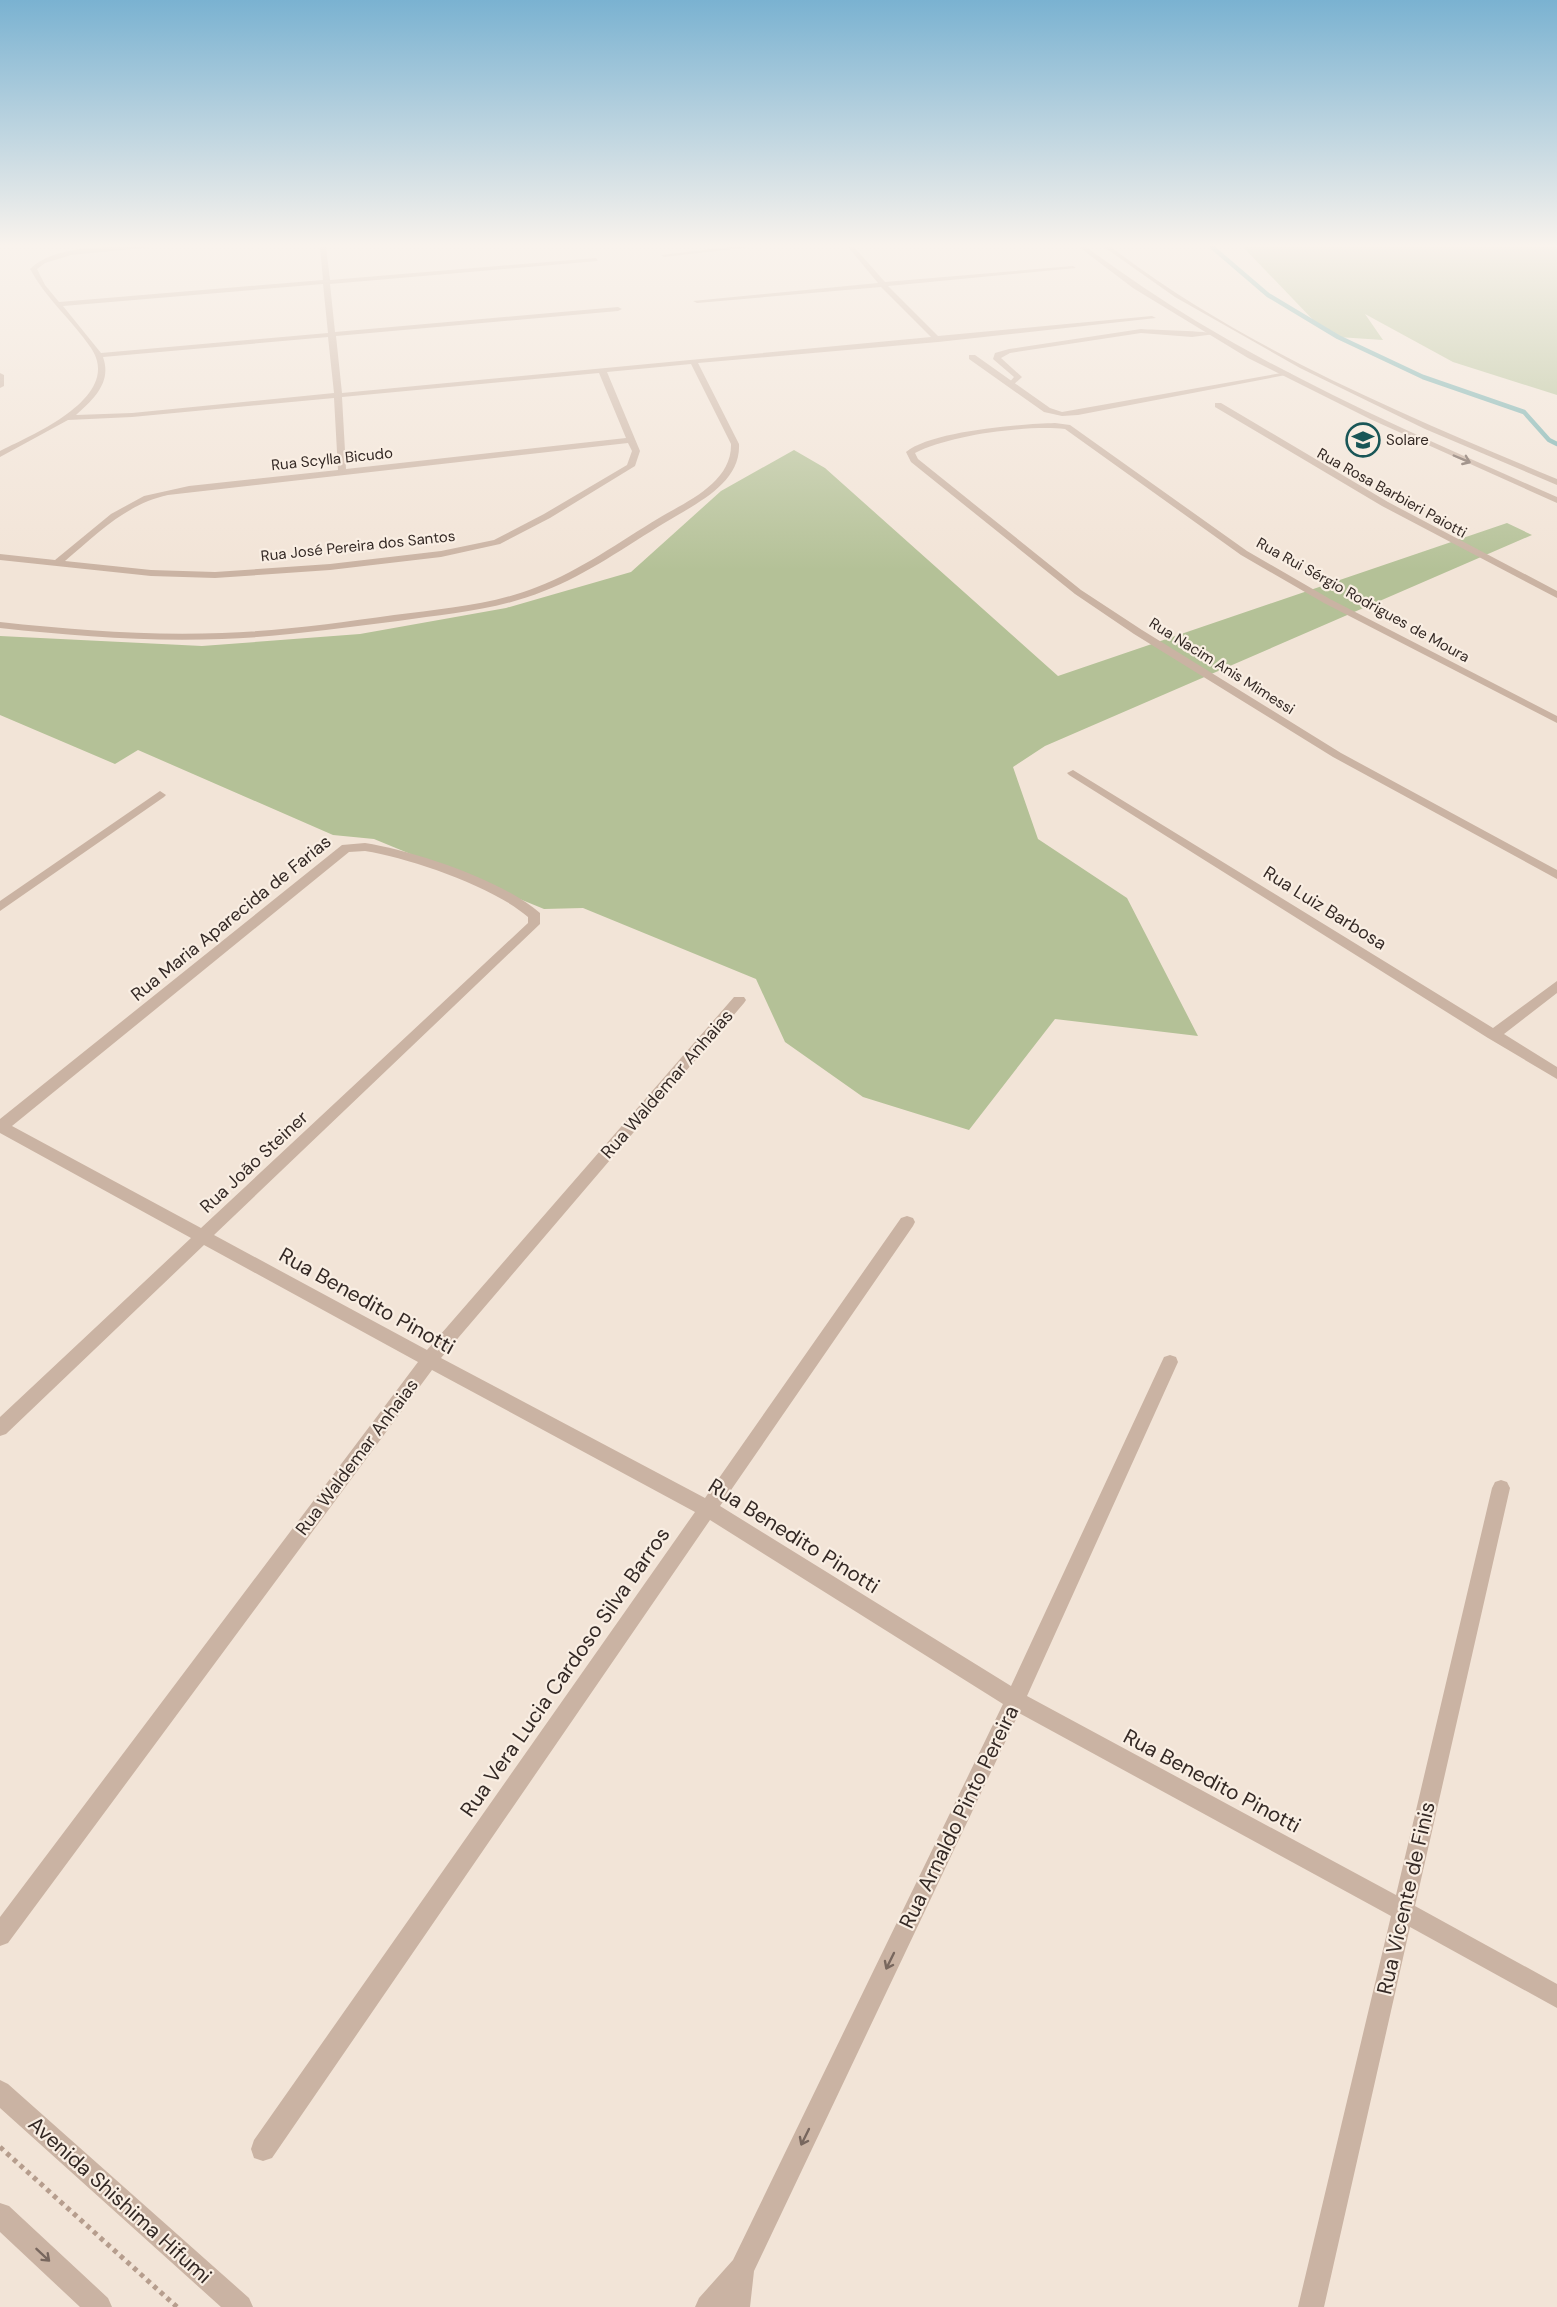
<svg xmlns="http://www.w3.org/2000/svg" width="1557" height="2307" viewBox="0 0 1557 2307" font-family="'DM Sans',sans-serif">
	<rect width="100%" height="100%" fill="#f2e4d7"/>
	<path fill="#b4c197" d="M 1243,247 L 1557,247 L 1557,395 L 1453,362 L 1365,314 L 1383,340 L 1338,337 L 1316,323 Z
		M 794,450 L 825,468 L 1058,676 L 1507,523 L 1532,535 L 1045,746 L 1013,767 L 1038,839 L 1127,898 L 1198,1036 L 1055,1019 L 969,1130 L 863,1097 L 785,1042 L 756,979 L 583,908 L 544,909 L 374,839 L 333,835 L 138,750 L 115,764 L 0,715 L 0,636 L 202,646 L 360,634 L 506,608 L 631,572 L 721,491 Z"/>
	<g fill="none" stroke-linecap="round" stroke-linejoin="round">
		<path stroke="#75b0af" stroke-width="4.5" d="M 1212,247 L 1268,295 L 1338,337 L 1423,377 L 1524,412 L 1549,440 L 1557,444"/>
		<path stroke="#b69d8d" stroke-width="5" stroke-dasharray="4.5 4.5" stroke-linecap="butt" d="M 0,2147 L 177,2307"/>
		<path fill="#cab3a3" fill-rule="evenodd" d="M 1141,329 C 1153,330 1209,331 1215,334 L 1192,337 L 1141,333 L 1010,353 L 1001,358 L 1022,377 L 1012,386 L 1008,384 L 1014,377 L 993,359 L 995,353 L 1009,349 Z"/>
		<path fill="#cab3a3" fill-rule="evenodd" d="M 109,247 L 153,247 L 71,255 L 45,263 L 37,269 L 45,285 L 59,302 L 323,280 L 320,247 L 326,247 L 330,280 L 596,258 L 598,261 L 330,284 L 335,332 L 618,307 L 622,309 L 618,311 L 336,336 L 342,393 L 931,337 L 881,287 L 697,303 L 693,301 L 878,283 L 848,247 L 854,247 L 885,282 L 1073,266 L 1076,268 L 888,286 L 938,336 L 1152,316 L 1156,318 L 938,342 L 698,363 L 739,444 C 741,484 695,504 666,522 C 626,546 588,574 544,591 C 498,610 447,614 398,621 C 339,628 281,637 222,639 C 148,642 74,636 0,628 L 0,622 C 74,630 148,636 222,633 C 280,631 337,623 394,615 C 442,609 492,605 537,587 C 581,570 619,542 659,518 C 688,501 732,482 731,444 L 691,364 L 607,372 L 640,451 L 635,466 L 550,518 L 500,544 L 441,557 L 330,570 L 215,578 L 151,576 L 0,560 L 0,554 L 55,560 L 111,514 L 144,496 L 189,486 L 338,470 L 334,398 L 132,417 L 68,420 L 0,457 L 0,451 C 32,435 124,397 91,348 C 72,320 46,299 30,269 C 50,250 83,248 109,247 ZM 323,284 L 328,333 L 101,353 L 63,306 ZM 328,337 L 334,393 L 132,413 L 76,415 C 94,399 112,382 103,357 ZM 599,373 L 626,438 L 346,469 L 342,397 ZM 628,443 L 632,451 L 627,465 L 544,514 L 494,540 L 441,551 L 330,564 L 215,572 L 151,570 L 65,561 C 97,534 126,504 168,495 Z
			M 729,247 L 751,247 L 664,257 L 661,255 Z
			M 969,355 L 975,355 L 1050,408 L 1062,412 L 1287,372 L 1291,374 L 1078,415 L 1062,416 L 1044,412 L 969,359 Z
			M 0,373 L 4,375 L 4,386 L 0,388 Z
			M 1215,403 L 1221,403 L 1388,502 L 1557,591 L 1557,598 L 1382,506 L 1215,407 Z
			M 1055,423 L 1070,425 L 1247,551 L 1330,599 L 1557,716 L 1557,723 L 1324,603 L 1241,555 L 1065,429 C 1026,425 950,435 915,453 L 918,459 L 1081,590 L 1142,630 L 1341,753 L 1557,870 L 1557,879 L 1333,757 L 1134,634 L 1075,594 L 911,462 L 906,452 C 931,431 1021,424 1055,423 Z
			M 1073,770 L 1493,1028 L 1557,981 L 1557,993 L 1504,1034 L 1557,1067 L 1557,1079 L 1488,1038 L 1069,775 L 1067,773 Z
			M 160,791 L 166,795 L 164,797 L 0,911 L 0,901 Z
			M 365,843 C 415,851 502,880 540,913 L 540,924 L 214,1235 L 427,1350 L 734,997 L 744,997 L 746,1000 L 744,1003 L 441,1358 L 705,1498 L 901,1218 L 907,1216 L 913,1218 L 915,1222 L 913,1226 L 720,1506 L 1011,1686 L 1164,1357 L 1170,1355 L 1176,1357 L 1178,1362 L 1027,1696 L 1396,1895 L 1492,1488 L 1495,1482 L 1501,1480 L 1507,1482 L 1510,1488 L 1415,1906 L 1557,1984 L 1557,2008 L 1410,1927 L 1324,2307 L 1298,2307 L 1391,1916 L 1019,1713 L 754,2271 L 750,2307 L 695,2307 L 699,2298 L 733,2260 L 1003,1704 L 710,1520 L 272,2158 L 263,2161 L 254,2158 L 251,2149 L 254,2140 L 695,1512 L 432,1370 L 8,1943 L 0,1946 L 0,1917 L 418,1362 L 204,1245 L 6,1434 L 0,1436 L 0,1417 L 191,1238 L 0,1133 L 0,1119 L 342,845 ZM 365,851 C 410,858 494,887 528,917 L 528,923 L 201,1228 L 12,1126 L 349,852 Z"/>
		<path fill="#cab3a3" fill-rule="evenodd" d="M 1079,247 L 1086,247 C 1122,273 1158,298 1196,321 C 1311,390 1434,443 1557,497 L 1557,503 L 1370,419 L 1248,358 L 1133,288 Z
			M 1104,247 L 1111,247 C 1244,349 1404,415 1557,479 L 1557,485 L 1425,429 L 1300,368 L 1175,297 Z
			M 0,2080 L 8,2084 L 249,2298 L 253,2307 L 221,2307 L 0,2108 Z
			M 0,2203 L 9,2206 L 108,2298 L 112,2307 L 80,2307 L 0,2232 Z"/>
	</g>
	<defs><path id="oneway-shaft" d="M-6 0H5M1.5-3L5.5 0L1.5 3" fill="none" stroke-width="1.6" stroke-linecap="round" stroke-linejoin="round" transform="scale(1.5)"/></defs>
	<g stroke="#78675e">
		<use href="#oneway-shaft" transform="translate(1462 459) rotate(23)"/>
		<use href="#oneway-shaft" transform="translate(890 1961) rotate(116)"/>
		<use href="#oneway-shaft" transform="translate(805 2137) rotate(116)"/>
		<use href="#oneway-shaft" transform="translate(43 2255) rotate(43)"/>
	</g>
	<linearGradient id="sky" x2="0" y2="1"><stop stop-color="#7ab2d1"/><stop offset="0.43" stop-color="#f9f3ed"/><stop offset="1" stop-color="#f9f3ed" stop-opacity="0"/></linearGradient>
	<rect width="1557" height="570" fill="url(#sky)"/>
	<defs>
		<symbol id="school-ring" viewBox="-11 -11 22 22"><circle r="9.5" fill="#f9eee3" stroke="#195657" stroke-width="1.5"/><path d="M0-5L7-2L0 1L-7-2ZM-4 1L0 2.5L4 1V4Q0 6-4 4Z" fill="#195657"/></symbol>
	</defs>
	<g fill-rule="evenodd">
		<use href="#school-ring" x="1344" y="421" width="38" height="38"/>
	</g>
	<g text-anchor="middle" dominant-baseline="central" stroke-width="4.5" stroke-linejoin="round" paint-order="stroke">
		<g font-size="15" fill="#342925" stroke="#f9eee3" text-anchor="start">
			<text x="1386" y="440">Solare</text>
		</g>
		<g font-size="15" fill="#342925" stroke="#f9eee3">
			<text transform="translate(332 459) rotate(-6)">Rua Scylla Bicudo</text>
			<text transform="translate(1392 493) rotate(29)">Rua Rosa Barbieri Paiotti</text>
			<text transform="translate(358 546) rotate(-6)">Rua José Pereira dos Santos</text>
			<text transform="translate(1363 600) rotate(29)">Rua Rui Sérgio Rodrigues de Moura</text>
			<text transform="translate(1222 666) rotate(32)">Rua Nacim Anis Mimessi</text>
		</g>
		<g font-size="18" fill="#342925" stroke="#f9eee3">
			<text transform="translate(1325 908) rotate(32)">Rua Luiz Barbosa</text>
			<text transform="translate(231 918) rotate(-39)">Rua Maria Aparecida de Farias</text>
			<text transform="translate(667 1084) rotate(-49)">Rua Waldemar Anhaias</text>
			<text transform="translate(254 1162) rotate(-43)">Rua João Steiner</text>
			<text transform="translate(357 1457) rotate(-53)">Rua Waldemar Anhaias</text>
		</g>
		<g font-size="21" fill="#342925" stroke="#f9eee3">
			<text transform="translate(367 1301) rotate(29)">Rua Benedito Pinotti</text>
			<text transform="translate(794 1536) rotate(32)">Rua Benedito Pinotti</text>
			<text transform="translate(565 1672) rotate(-55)">Rua Vera Lucia Cardoso Silva Barros</text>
			<text transform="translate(1212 1781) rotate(28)">Rua Benedito Pinotti</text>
			<text transform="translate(959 1817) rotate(-64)">Rua Arnaldo Pinto Pereira</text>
			<text transform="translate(1406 1898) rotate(-77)">Rua Vicente de Finis</text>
			<text transform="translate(120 2200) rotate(42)">Avenida Shishima Hifumi</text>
		</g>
	</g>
</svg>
